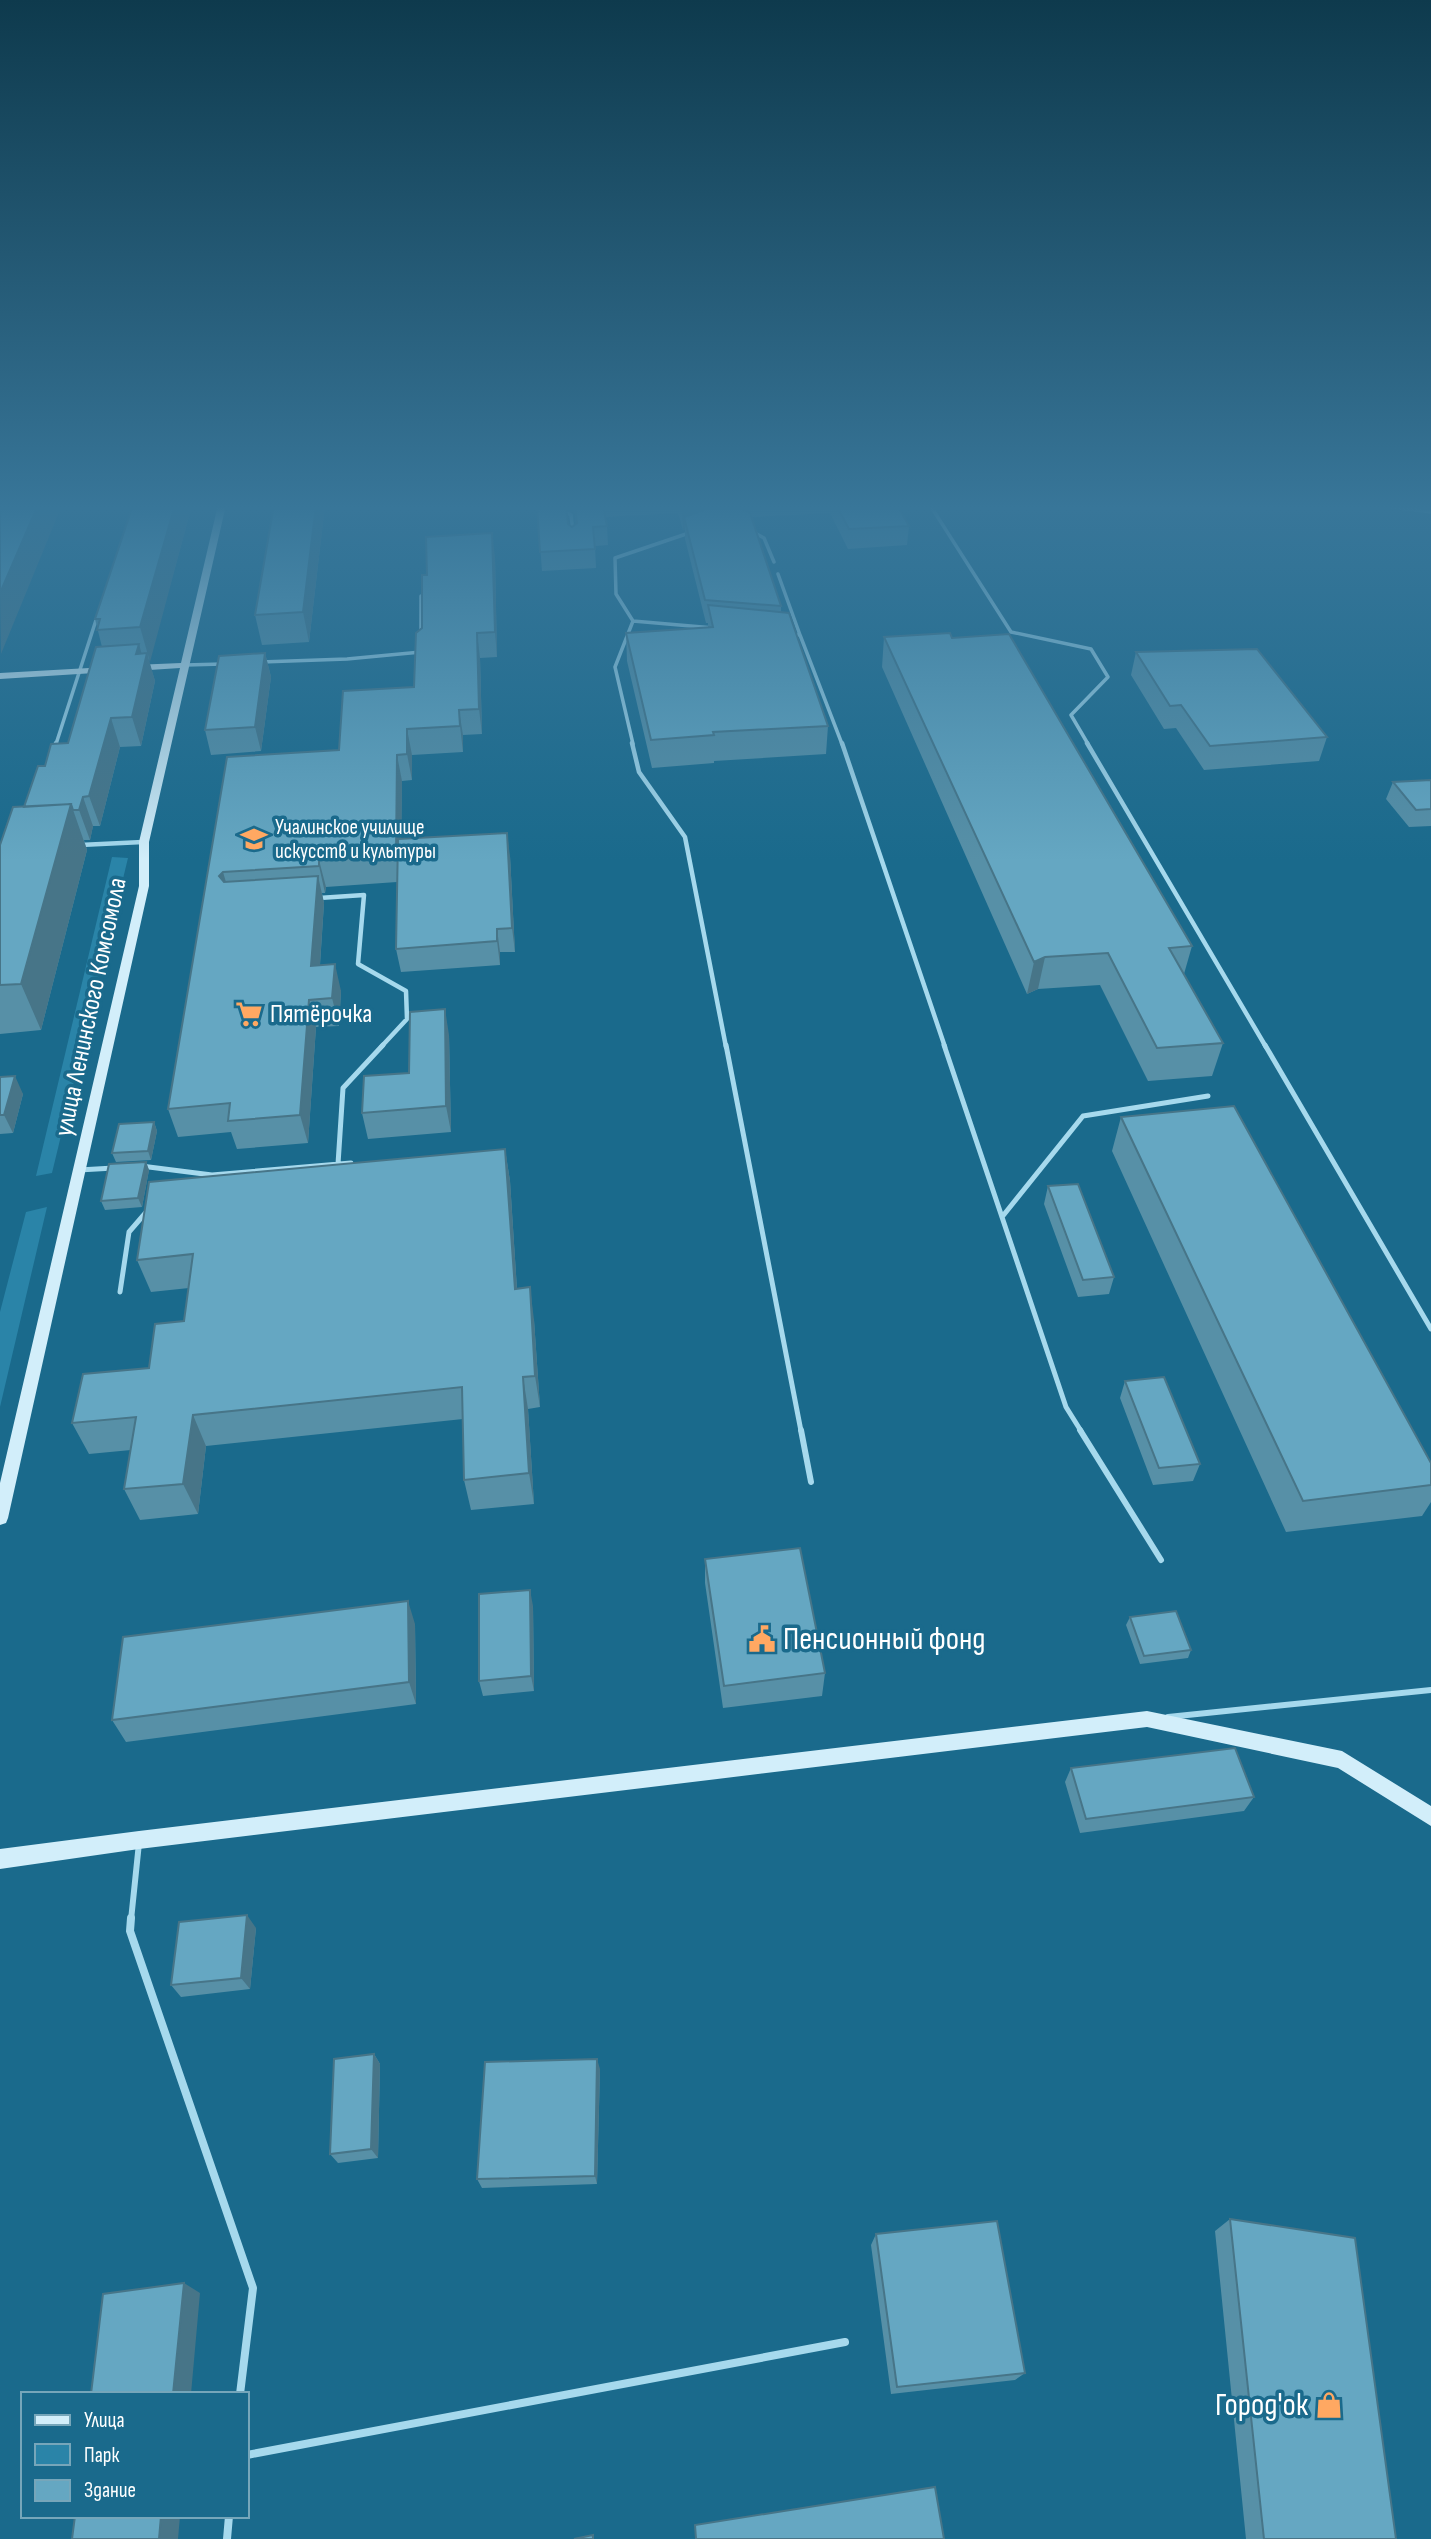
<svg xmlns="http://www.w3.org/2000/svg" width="1431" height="2539" viewBox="0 0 1431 2539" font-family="'Sofia Sans Condensed',sans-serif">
	<rect width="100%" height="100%" fill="#1a6a8c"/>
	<path fill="#2a84a8" d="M 112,857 L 128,858 L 52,1173 L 36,1176 Z
		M 47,1207 L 0,1407 L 0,1312 L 26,1212 Z"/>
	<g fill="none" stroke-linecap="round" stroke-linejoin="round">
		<path stroke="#a6d9ed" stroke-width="3.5" d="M 551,505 L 571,515 L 573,532
			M 930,505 L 1011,632 L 1091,649 L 1108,677 L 1071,715 L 1088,744
			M 1376,505 L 1431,512
			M 753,532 L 764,538 L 774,562
			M 778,574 L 800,635
			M 421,596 L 421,635
			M 633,621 L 714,628
			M 790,635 L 800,635 L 842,744
			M 261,662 L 347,659 L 421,652
			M 185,665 L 223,664
			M 56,744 L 97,617
			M 633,744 L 615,667 L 633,621 L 616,594 L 615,558 L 689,533"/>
		<path stroke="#a6d9ed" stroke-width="4.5" d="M 632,743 L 639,772 L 685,837 L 726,1047
			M 842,743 L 945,1047
			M 1087,743 L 1266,1047
			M 54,750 L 56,743
			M 80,845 L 143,842
			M 319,898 L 364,895 L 358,964 L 406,991 L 407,1019 L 381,1047"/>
		<path stroke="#a6d9ed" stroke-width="5" d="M 726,1045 L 801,1431
			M 944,1045 L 1066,1407 L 1081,1431
			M 1265,1045 L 1431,1329
			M 338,1164 L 343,1088 L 383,1045
			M 141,1166 L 212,1175 L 351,1163
			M 79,1170 L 114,1168
			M 1002,1217 L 1083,1116 L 1208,1096
			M 120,1292 L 129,1232 L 148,1210"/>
		<path stroke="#a6d9ed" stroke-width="6" d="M 801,1430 L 811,1482
			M 1080,1430 L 1161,1560
			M 1168,1717 L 1431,1690
			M 131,1920 L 139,1843"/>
		<path stroke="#a6d9ed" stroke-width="8" d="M 131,1918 L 130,1931 L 253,2288 L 240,2394
			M 247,2455 L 845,2342
			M 227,2539 L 229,2516"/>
		<path fill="#d2eefa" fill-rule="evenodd" d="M 218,505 L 226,505 L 149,842 L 149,886 L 8,1518 L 6,1523 L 0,1525 L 0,1483 L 139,886 L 139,842 L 180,668 L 134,671 L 130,668 L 134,665 L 181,663 Z
			M 107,667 L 110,668 L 110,672 L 0,679 L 0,673 Z
			M 1147,1711 L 1342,1751 L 1431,1806 L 1431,1826 L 1338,1768 L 1147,1727 L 139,1849 L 0,1869 L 0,1849 L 139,1831 Z"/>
	</g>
	<path fill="#5790a7" d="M 133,505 L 192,505 L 149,662 L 155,681 L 141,746 L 120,747 L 100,826 L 93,826 L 90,840 L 84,840 L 87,850 L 41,1030 L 0,1034 L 0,845 L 24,807 L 45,766 L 68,743 L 102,647 L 95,619 Z
		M 274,505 L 325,505 L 309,642 L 262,645 L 255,615 Z
		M 537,505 L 572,527 L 576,524 L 574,505 L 897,505 L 909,526 L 907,545 L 848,549 L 830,513 L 752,517 L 781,606 L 781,612 L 828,726 L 826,754 L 714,761 L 714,763 L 652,768 L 627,661 L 626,633 L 708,628 L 708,623 L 706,623 L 685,539 L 685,530 L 683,530 L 678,513 L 605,517 L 607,526 L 608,545 L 595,546 L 596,568 L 542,571 Z
		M 1073,505 L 1122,505 L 1122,507 L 1076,509 Z
		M 495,557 L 497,657 L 480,658 L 482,734 L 463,735 L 463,752 L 412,755 L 412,780 L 402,781 L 401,839 L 510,856 L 515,952 L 500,952 L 500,965 L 401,972 L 396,949 L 397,882 L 326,887 L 325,893 L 322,893 L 324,903 L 320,965 L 341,991 L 339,1026 L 316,1027 L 308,1143 L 237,1149 L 231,1132 L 178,1137 L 168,1109 L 227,757 L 339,750 L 414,687 L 427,575 Z
		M 884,637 L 952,638 L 1192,946 L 1184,974 L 1223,1043 L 1212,1076 L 1148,1081 L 1100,985 L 1038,989 L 1027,994 L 882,667 Z
		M 1136,652 L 1327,737 L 1319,761 L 1204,770 L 1176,728 L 1164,729 L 1131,675 Z
		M 265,653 L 271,677 L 261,751 L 211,755 L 205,730 Z
		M 1431,780 L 1431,826 L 1409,827 L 1386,799 L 1393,782 Z
		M 449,1035 L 451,1132 L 368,1139 L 362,1113 L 409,1073 Z
		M 0,1077 L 23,1094 L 13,1133 L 0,1134 Z
		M 1121,1117 L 1431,1463 L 1431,1502 L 1422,1516 L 1286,1532 L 1112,1151 Z
		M 154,1122 L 157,1131 L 151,1160 L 116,1162 L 112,1153 Z
		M 505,1149 L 510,1181 L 517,1289 L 534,1320 L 540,1407 L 528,1409 L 534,1504 L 471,1510 L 464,1480 L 463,1419 L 206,1446 L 198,1514 L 140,1520 L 124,1489 L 131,1450 L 89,1454 L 72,1423 L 149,1368 L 184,1321 L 189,1288 L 151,1292 L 137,1260 Z
		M 146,1162 L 149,1170 L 142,1207 L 105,1210 L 101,1201 Z
		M 1048,1186 L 1114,1277 L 1109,1294 L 1078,1297 L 1044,1204 Z
		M 1125,1381 L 1200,1464 L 1193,1481 L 1153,1485 L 1120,1398 Z
		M 705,1559 L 825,1673 L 822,1696 L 723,1708 L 705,1583 Z
		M 533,1606 L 534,1691 L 483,1696 L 479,1681 Z
		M 1130,1617 L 1191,1650 L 1188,1658 L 1140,1664 L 1126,1625 Z
		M 415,1624 L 416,1704 L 126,1742 L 112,1720 Z
		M 1071,1768 L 1254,1797 L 1244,1811 L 1080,1833 L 1065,1782 Z
		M 256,1928 L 250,1989 L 181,1997 L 171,1985 Z
		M 374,2054 L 380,2064 L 378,2158 L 338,2163 L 330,2154 Z
		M 600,2069 L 597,2184 L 482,2188 L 477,2179 Z
		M 1230,2219 L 1396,2539 L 1246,2539 L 1215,2231 Z
		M 876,2234 L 1025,2373 L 1015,2380 L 891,2394 L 871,2245 Z"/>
	<path fill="#477588" d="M 38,505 L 62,505 L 1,654 L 0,593 Z
		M 175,505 L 192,505 L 150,662 L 140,627 Z
		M 316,505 L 325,505 L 309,642 L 303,612 Z
		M 700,505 L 724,505 L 684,517 L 685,530 L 683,530 L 682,511 Z
		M 492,533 L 495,557 L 497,657 L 495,632 Z
		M 477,633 L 480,658 L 482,734 L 479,709 Z
		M 139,644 L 144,663 L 147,653 L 155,681 L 141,746 L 132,717 L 136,654 Z
		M 265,653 L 271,677 L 261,751 L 255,727 Z
		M 459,710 L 463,735 L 463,752 L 460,726 Z
		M 111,718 L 120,747 L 100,826 L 89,796 Z
		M 407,729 L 412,755 L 412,780 L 407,754 Z
		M 397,755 L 402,781 L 401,882 L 396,855 Z
		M 83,797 L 93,826 L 90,840 L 79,810 Z
		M 71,804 L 87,850 L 41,1030 L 21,984 Z
		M 507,833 L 510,856 L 515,952 L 512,928 Z
		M 319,860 L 326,887 L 325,893 L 319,866 Z
		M 223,872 L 231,899 L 219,876 Z
		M 318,876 L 324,903 L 318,993 L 311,966 Z
		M 497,929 L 500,952 L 500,965 L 497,941 Z
		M 1045,957 L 1038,989 L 1027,994 L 1034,962 Z
		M 335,964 L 341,991 L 339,1026 L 332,998 Z
		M 309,1000 L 316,1027 L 308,1143 L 300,1115 Z
		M 445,1009 L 449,1035 L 451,1132 L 446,1106 Z
		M 15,1076 L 23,1094 L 13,1133 L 4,1115 Z
		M 154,1122 L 157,1131 L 151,1160 L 148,1151 Z
		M 505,1149 L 510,1181 L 519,1321 L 515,1289 Z
		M 146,1162 L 149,1170 L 142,1207 L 138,1198 Z
		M 530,1287 L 534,1320 L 540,1407 L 535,1376 Z
		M 523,1377 L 528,1409 L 534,1504 L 529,1473 Z
		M 193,1415 L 206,1446 L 198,1514 L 183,1484 Z
		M 530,1590 L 533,1606 L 534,1691 L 531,1676 Z
		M 408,1601 L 415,1624 L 416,1704 L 409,1682 Z
		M 247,1915 L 256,1928 L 250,1989 L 241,1978 Z
		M 374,2054 L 380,2064 L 378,2158 L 371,2149 Z
		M 597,2059 L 600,2069 L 597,2184 L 595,2176 Z
		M 184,2283 L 200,2293 L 191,2394 L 173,2394 Z
		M 161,2516 L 180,2516 L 178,2539 L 159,2539 Z"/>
	<path fill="#65a7c2" stroke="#477588" stroke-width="2" d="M 0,505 L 38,505 L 0,593 Z
		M 133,505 L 175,505 L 140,627 L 97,630 L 100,619 L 95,619 Z
		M 274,505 L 316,505 L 303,612 L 255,615 Z
		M 537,505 L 566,505 L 568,524 L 572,527 L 577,523 L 575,505 L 603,505 L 607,526 L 593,527 L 595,549 L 540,552 Z
		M 681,505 L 700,505 L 682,511 Z
		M 719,505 L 735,505 L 750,513 L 781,606 L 705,600 L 684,517 Z
		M 836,505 L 897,505 L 909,526 L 849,529 Z
		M 492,533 L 495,632 L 477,633 L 479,709 L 459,710 L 460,726 L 407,729 L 407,754 L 397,755 L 396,855 L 319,860 L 319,866 L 223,872 L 219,876 L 224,882 L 318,876 L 311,966 L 335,964 L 332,998 L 309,1000 L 300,1115 L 228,1121 L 230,1103 L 168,1109 L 227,757 L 339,750 L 343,691 L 414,687 L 416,633 L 422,628 L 422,575 L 427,575 L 426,537 Z
		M 708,605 L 789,613 L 828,726 L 713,732 L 714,735 L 651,740 L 626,633 L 713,627 Z
		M 950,633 L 952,638 L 1009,634 L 1192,946 L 1169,948 L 1223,1043 L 1157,1048 L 1108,953 L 1045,957 L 1034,962 L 884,637 Z
		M 139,644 L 136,654 L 147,653 L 132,717 L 111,718 L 89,796 L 83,797 L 79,810 L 73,810 L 71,804 L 24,807 L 38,766 L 45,766 L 51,744 L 68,743 L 96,647 Z
		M 1257,649 L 1327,737 L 1210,746 L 1181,705 L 1170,706 L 1136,652 Z
		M 265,653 L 255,727 L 205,730 L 219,656 Z
		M 1431,780 L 1431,809 L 1416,810 L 1393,782 Z
		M 71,804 L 21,984 L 0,985 L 0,845 L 13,807 Z
		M 507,833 L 512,928 L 497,929 L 497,941 L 396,949 L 398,839 Z
		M 445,1009 L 446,1106 L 362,1113 L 364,1076 L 409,1073 L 410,1012 Z
		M 15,1076 L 4,1115 L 0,1115 L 0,1077 Z
		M 1234,1106 L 1431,1463 L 1431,1485 L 1303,1501 L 1121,1117 Z
		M 154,1122 L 148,1151 L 112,1153 L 119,1124 Z
		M 505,1149 L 515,1289 L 530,1287 L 535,1376 L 523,1377 L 529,1473 L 464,1480 L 462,1387 L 193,1415 L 183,1484 L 124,1489 L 136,1417 L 72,1423 L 83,1374 L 149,1368 L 155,1324 L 184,1321 L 193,1254 L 137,1260 L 149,1182 Z
		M 146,1162 L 138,1198 L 101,1201 L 109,1164 Z
		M 1078,1184 L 1114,1277 L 1083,1280 L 1048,1186 Z
		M 1164,1377 L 1200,1464 L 1159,1468 L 1125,1381 Z
		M 800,1548 L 825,1673 L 724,1686 L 705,1559 Z
		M 530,1590 L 531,1676 L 479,1681 L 479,1594 Z
		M 408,1601 L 409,1682 L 112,1720 L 123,1637 Z
		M 1176,1611 L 1191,1650 L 1144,1656 L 1130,1617 Z
		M 1235,1748 L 1254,1797 L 1086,1819 L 1071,1768 Z
		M 247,1915 L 241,1978 L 171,1985 L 179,1922 Z
		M 374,2054 L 371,2149 L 330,2154 L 334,2059 Z
		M 597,2059 L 595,2176 L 477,2179 L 485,2062 Z
		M 1230,2219 L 1355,2238 L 1396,2539 L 1264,2539 Z
		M 997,2221 L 1025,2373 L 897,2387 L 876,2234 Z
		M 184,2283 L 173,2394 L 91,2394 L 103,2294 Z
		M 935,2487 L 944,2539 L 696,2539 L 695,2525 Z
		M 75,2516 L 161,2516 L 159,2539 L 72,2539 Z
		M 593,2535 L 593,2539 L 574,2539 Z"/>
	<linearGradient id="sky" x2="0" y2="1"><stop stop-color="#0e3a4d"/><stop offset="0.59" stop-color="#387699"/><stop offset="1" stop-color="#387699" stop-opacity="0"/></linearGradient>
	<rect width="1431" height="861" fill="url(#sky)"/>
	<defs>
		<symbol id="university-bare" viewBox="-9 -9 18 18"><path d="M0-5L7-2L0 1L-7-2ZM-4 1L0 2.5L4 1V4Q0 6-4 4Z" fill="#ffa862" stroke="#1a6a8c" stroke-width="2.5" paint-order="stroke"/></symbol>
		<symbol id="supermarket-bare" viewBox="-9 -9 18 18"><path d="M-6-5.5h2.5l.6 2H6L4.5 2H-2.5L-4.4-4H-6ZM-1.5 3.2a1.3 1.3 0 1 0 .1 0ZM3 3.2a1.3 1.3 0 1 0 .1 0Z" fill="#ffa862" stroke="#1a6a8c" stroke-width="2.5" paint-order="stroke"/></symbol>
		<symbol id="civic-bare" viewBox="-9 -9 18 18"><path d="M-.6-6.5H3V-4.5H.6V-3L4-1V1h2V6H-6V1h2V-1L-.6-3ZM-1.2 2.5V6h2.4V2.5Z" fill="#ffa862" stroke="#1a6a8c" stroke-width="2.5" paint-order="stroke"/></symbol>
		<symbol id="shop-bare" viewBox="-9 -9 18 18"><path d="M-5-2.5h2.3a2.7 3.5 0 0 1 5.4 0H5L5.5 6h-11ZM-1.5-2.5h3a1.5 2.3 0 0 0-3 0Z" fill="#ffa862" stroke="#1a6a8c" stroke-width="2.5" paint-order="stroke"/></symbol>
	</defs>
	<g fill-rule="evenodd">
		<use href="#university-bare" x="235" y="820" width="38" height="38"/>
		<use href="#supermarket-bare" x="230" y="995" width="38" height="38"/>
		<use href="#civic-bare" x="743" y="1620" width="38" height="38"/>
		<use href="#shop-bare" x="1310" y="2386" width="38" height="38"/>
	</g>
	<g text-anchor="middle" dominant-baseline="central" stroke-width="7" stroke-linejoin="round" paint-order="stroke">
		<g font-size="21" fill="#fff" stroke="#1a6a8c" text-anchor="start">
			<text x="275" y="827">Учалинское училище<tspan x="275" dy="24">искусств и культуры</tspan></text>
		</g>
		<g font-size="26" fill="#fff" stroke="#1a6a8c">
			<text transform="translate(91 1007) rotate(-78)">улица Ленинского Комсомола</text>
		</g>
		<g font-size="26" fill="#fff" stroke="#1a6a8c" text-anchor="start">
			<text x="270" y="1014">Пятёрочка</text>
		</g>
		<g font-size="32" fill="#fff" stroke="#1a6a8c" text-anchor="start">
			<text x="783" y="1639">Пенсионный фонд</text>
			<text x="1308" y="2405" text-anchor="end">Город'ок</text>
		</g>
	</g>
	<rect x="21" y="2392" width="228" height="126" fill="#1a6a8c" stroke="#76a6ba" stroke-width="2"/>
	<rect x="35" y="2415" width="35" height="10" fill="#d2eefa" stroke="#76a6ba" stroke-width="2"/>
	<text x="84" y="2427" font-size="21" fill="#ffffff">Улица</text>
	<rect x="35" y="2444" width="35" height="21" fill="#2a84a8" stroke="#76a6ba" stroke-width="2"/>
	<text x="84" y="2462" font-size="21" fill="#ffffff">Парк</text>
	<rect x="35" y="2480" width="35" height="21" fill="#65a7c2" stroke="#76a6ba" stroke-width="2"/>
	<text x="84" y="2497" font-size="21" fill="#ffffff">Здание</text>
</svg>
